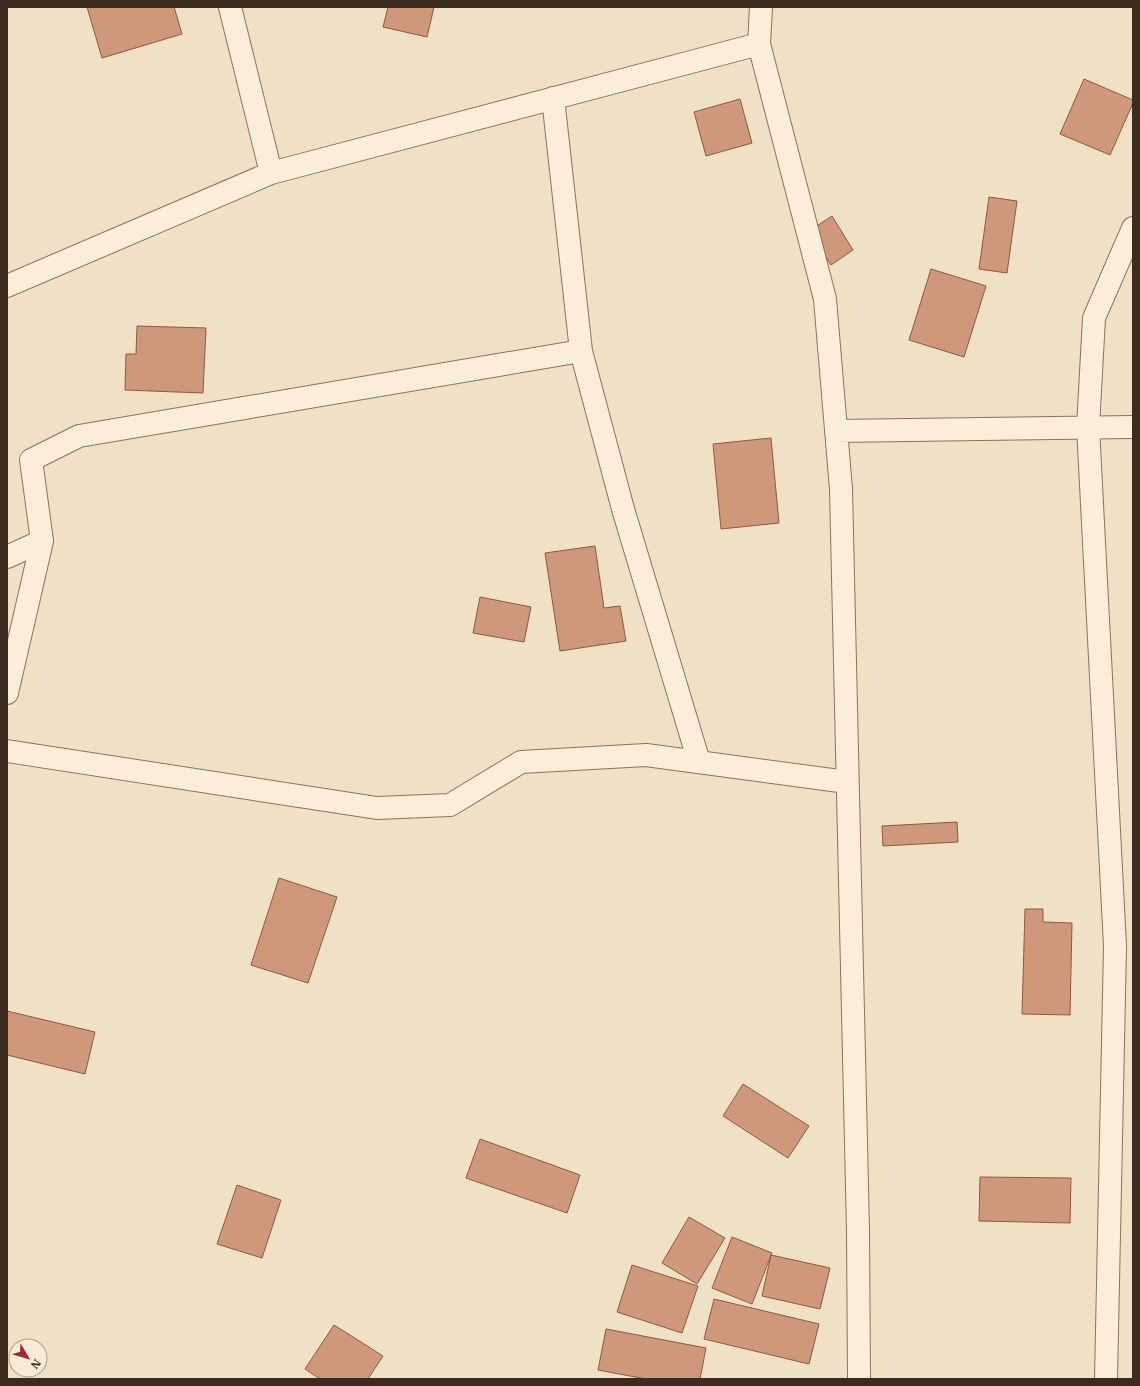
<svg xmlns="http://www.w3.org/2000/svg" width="1140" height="1386" viewBox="0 0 1140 1386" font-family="'IBM Plex Serif',serif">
	<rect width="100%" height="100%" fill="#f0e0c6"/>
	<path fill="#cf987b" stroke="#8c5940" d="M 87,7 L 174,7 L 182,34 L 102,58 Z
		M 388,7 L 434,7 L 427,37 L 383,27 Z
		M 1084,79 L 1133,100 L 1133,103 L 1110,155 L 1060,134 Z
		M 740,99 L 752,143 L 706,156 L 694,112 Z
		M 989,197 L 1017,201 L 1007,273 L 979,269 Z
		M 832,216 L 853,250 L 831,265 L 809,231 Z
		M 931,269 L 986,286 L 964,357 L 909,340 Z
		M 137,326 L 206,328 L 203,393 L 125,390 L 126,354 L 136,354 Z
		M 771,438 L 779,523 L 721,529 L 713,444 Z
		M 595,546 L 604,608 L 620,606 L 626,641 L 560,651 L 545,553 Z
		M 480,597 L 531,607 L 524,642 L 473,633 Z
		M 957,822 L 958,842 L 883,846 L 882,826 Z
		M 279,878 L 337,897 L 308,983 L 251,965 Z
		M 1025,909 L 1043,909 L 1043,922 L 1072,923 L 1070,1015 L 1022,1014 Z
		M 7,1011 L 95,1032 L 85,1074 L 7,1055 Z
		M 743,1084 L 809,1126 L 788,1158 L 723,1116 Z
		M 480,1139 L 580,1175 L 567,1213 L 466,1178 Z
		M 980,1177 L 1071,1178 L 1070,1223 L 979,1221 Z
		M 237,1185 L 281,1200 L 262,1258 L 217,1244 Z
		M 689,1217 L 725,1238 L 697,1284 L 662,1263 Z
		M 732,1237 L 772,1253 L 752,1304 L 712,1288 Z
		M 771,1255 L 830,1268 L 820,1309 L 762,1296 Z
		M 632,1265 L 698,1286 L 682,1333 L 617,1312 Z
		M 714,1299 L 819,1324 L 809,1364 L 704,1339 Z
		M 334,1325 L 383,1356 L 368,1379 L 320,1379 L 305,1369 Z
		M 606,1329 L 706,1348 L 700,1379 L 646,1379 L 598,1370 Z"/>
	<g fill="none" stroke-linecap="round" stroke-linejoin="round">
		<defs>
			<path id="minor" d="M 230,7 L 271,173
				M 761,7 L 759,44 L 825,299 L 841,489 L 858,1230 L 859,1379
				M 553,98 L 581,351 L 623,509 L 699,762
				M 7,286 L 271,173 L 759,44
				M 836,431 L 1133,427
				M 7,557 L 42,541
				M 7,693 L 42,541 L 31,460 L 79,436 L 581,351
				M 7,751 L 377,808 L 450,805 L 521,762 L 646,755 L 847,782
				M 1106,1379 L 1115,946 L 1088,427 L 1094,318 L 1133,228"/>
		</defs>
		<use href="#minor" stroke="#8c715b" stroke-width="24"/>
		<use href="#minor" stroke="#faeeda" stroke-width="22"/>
	</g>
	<rect width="1140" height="1386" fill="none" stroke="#3c2b1f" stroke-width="16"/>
	<g transform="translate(28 1358) rotate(128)"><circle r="19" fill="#f7ebd6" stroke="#ac9e8d"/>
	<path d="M0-3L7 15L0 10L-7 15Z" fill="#9d2932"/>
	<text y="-6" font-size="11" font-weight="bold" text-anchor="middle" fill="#3c2b1f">N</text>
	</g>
</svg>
